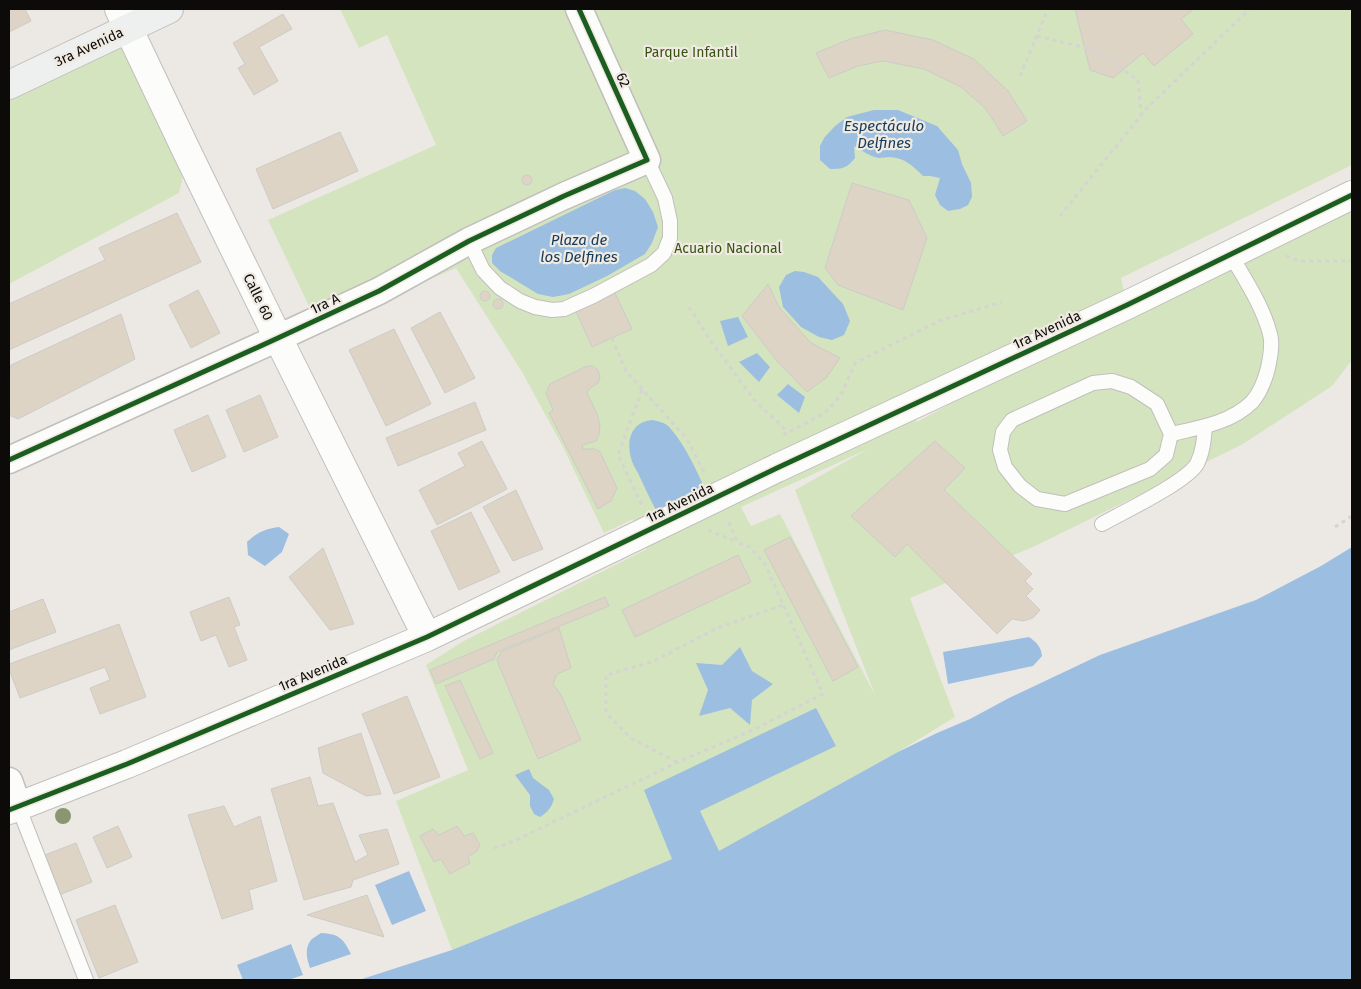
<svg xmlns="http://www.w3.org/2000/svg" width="1361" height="989" viewBox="0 0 1361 989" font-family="'Fira Sans',sans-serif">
	<rect width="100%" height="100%" fill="#ece9e5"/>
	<path fill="#d4e4bf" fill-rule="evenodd" d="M 340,9 L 1352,9 L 1352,165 L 1121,278 L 1127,305 L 1352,195 L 1352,360 L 1332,386 L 1243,444 L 1033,547 L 910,598 L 955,717 L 898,752 L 719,852 L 672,859 L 580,898 L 452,950 L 396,801 L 468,770 L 426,665 L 462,642 L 647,549 L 633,519 L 604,533 L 563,447 L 522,372 L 456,268 L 319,327 L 268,220 L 436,145 L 387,35 L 359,48 ZM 1118,311 L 917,422 L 916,421 L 925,400 ZM 868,449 L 795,490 L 875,695 L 780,514 L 751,526 L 741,507 Z
		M 128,29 L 188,154 L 179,193 L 9,284 L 9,85 Z"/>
	<path fill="#9cbee0" d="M 874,110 L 898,110 L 937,126 L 958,150 L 962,164 L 971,183 L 972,197 L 968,205 L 960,209 L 948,211 L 940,205 L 935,195 L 940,178 L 930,176 L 923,176 C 913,166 905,158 890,157 C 886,157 882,158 879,158 C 870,157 862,150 854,146 L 855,158 C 847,168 843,169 830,169 L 820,160 L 820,146 L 824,138 L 835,126 L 847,117 Z
		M 625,188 L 635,191 L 645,199 L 653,212 L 658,227 L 652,243 L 645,254 L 607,276 L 569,294 L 553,297 L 538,294 L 500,271 L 492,263 L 492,255 L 496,248 L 615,190 Z
		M 795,271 L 804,272 L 818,277 L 843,304 L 850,321 L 844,335 L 832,340 L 819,337 L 801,327 L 783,307 L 779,287 L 786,275 Z
		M 738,317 L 748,337 L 728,346 L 720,321 Z
		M 757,353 L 770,367 L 759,382 L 739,362 Z
		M 788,384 L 805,397 L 799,413 L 777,395 Z
		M 652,420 C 659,421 666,423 670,428 C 686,446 696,470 706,491 L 657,512 C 650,499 644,486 638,473 C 635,468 632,463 631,458 C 626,439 632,422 652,420 Z
		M 279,527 L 289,534 L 282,552 L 265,566 L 248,555 L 247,542 C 257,532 266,529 279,527 Z
		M 1352,547 L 1352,980 L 359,980 L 452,950 L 580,898 L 672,859 L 644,790 L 816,708 L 836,746 L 700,811 L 719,851 L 898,752 L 937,733 L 970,719 L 1009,698 L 1100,655 L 1256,600 L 1321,566 Z
		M 1029,637 C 1036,642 1041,646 1042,656 L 1033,666 L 948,684 L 943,652 Z
		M 740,647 L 752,671 L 773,684 L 752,700 L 750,725 L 730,708 L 699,716 L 708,690 L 696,663 L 722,665 Z
		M 529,769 L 533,778 L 549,790 L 554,799 C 551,808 548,812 540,817 L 534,814 L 530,806 L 530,795 L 515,775 Z
		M 409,871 L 426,911 L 392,925 L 375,885 Z
		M 321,933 C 339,934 343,938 351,954 L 310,968 C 307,959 304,949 311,940 C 313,938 318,935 321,933 Z
		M 291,944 L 303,975 L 288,980 L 243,980 L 237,965 Z"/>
	<path fill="#ddd4c6" stroke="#cdcbc7" d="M 9,9 L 25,9 L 31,21 L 9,32 Z
		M 1075,9 L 1194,9 L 1181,19 L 1193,34 L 1154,66 L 1143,53 L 1113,78 L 1090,70 Z
		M 283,14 L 292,29 L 259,47 L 278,81 L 254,95 L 238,68 L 245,64 L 233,43 Z
		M 885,30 L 933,40 L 974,59 L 1008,91 L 1027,121 L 1003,136 L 986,109 L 961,87 L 924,69 L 883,61 L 858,66 L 829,78 L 816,53 L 850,39 Z
		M 340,132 L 358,171 L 273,209 L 256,169 Z
		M522 180a5 5 0 1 1 10 0a5 5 0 1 1-10 0Z
		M 852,183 L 909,200 L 927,238 L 903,310 L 838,285 L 825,268 Z
		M 177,213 L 201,262 L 9,350 L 9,304 L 105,260 L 99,248 Z
		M 768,284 L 779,307 L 811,343 L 840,358 L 826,378 L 807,392 L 777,361 L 742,316 Z
		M 198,290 L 220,333 L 191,348 L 169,305 Z
		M480 296a5 5 0 1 1 10 0a5 5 0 1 1-10 0Z
		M 614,291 L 632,329 L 592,347 L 575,309 Z
		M493 304a5 5 0 1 1 10 0a5 5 0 1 1-10 0Z
		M 440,312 L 475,378 L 445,393 L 411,328 Z
		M 121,314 L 135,359 L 18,419 L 9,415 L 9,374 L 11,365 Z
		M 394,329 L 431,404 L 386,426 L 349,350 Z
		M 587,366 L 593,366 L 598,370 L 600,377 L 598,383 L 589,389 L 587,393 L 597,414 L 600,426 L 599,435 L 596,441 L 582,445 L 583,449 L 595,449 L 600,452 L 617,488 L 611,501 L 598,509 L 549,413 L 553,410 L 546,393 L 550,384 Z
		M 260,395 L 278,437 L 244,452 L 226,410 Z
		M 475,402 L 486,430 L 398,466 L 386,438 Z
		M 208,415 L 226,457 L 192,472 L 174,430 Z
		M 482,441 L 507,489 L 437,525 L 419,490 L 465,466 L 458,453 Z
		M 935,441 L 965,468 L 944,490 L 1032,574 L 1025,581 L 1033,589 L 1026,596 L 1040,610 L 1033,618 L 1023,621 L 1012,619 L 997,634 L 907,544 L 895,557 L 851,516 Z
		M 516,490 L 543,549 L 513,561 L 483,507 Z
		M 471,512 L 500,572 L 459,590 L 431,531 Z
		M 790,537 L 858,667 L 833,681 L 764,550 Z
		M 323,548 L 354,624 L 330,630 L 289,577 Z
		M 738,555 L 751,582 L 635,637 L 622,610 Z
		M 229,597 L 240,625 L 234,627 L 247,660 L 229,667 L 216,635 L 201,641 L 190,612 Z
		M 605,597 L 609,606 L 497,652 L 494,659 L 436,684 L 430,670 Z
		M 43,599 L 56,632 L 9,650 L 9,612 Z
		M 119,624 L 146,697 L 100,714 L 90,688 L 110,680 L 105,667 L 20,698 L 9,669 L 9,664 Z
		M 559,628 L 571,668 L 557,674 L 553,684 L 561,695 L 581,740 L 538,759 L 500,668 L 497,660 L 501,652 Z
		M 460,680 L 493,753 L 480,759 L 445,686 Z
		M 407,696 L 440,777 L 394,794 L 362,714 Z
		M 361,733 L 381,794 L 366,796 L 323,773 L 318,748 Z
		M 310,777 L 318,806 L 333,803 L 355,862 L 368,855 L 359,835 L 387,829 L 399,864 L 353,880 L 351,887 L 304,900 L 271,789 Z
		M 224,806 L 234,827 L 260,816 L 277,881 L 249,890 L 253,909 L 222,919 L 188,815 Z
		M 118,826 L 132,857 L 107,868 L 93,837 Z
		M 457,826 L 464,836 L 473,833 L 480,845 L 477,851 L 468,857 L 470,863 L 450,874 L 441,859 L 434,862 L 420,836 L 433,829 L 439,835 Z
		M 76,843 L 92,882 L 59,895 L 42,856 Z
		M 367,895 L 384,937 L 307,915 Z
		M 115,905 L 138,962 L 99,978 L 76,920 Z"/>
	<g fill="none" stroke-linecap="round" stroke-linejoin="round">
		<defs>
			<path id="service" d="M 469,241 L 483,270 L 500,288 L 520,301 L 535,307 L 552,310 L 564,309 L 593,296 L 651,265 L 664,253 L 670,238 L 670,221 L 665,198 L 647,160
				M 1112,381 L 1131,387 L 1157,404 L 1171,434 L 1166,455 L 1150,469 L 1065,504 L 1037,499 L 1020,486 L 1005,467 L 1000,450 L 1003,432 L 1012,420 L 1093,383 Z
				M 1171,434 C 1198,428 1231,423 1252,402 C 1260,393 1265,380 1268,368 C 1270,358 1273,344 1270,334 C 1263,306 1245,280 1231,255
				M 1102,524 C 1123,512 1185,483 1197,464 C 1203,452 1204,439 1205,426
				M 18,806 L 86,980"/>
			<path id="minor" d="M 9,460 L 278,338 L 379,291 L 469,241 L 564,196 L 647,160 L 579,9
				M 9,781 L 18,806"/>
			<path id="tertiary" d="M 119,9 L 188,154 L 278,338 L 427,637
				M 777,468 L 1127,305 L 1352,195
				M 9,810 L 127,764 L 427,637 L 614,547"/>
			<path id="secondary" d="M 9,85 L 169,9"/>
		</defs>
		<use href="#service" stroke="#c1bfbc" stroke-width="16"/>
		<use href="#minor" stroke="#c1bfbc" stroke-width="29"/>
		<use href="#tertiary" stroke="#c1bfbc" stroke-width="30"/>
		<use href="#secondary" stroke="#c1bfbc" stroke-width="30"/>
		<path stroke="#d5d4d2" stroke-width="3" stroke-dasharray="4 4" stroke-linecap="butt" d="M 1037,36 L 1094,50 L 1138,80 L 1141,113
			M 1020,76 L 1048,9
			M 1060,216 L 1147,108 L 1250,9
			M 1286,256 L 1299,261 L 1352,261
			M 689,307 L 710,340 L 756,402 L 788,432
			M 612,338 L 626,371 L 687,439 L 705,474
			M 642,390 L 618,455 L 642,505
			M 783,435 L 825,413 L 841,395 L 855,363 L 939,321 L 1002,302
			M 1335,527 L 1352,516
			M 708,530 L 737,542
			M 677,762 L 632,739 L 606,713 L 606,675 L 652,662 L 717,628 L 783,605
			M 494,848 L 512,842 L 678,762 L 753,730 L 823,694 L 765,564 L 750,547 L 738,543 L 728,520"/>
		<use href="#service" stroke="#fcfcfb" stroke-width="14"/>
		<use href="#minor" stroke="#fcfcfb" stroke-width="26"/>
		<use href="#tertiary" stroke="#fcfcfb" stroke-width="28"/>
		<use href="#secondary" stroke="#edf0ef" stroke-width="28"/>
		<defs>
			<path id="tertiary-bridge" d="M 614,547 L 777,468"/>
		</defs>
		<use href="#tertiary-bridge" stroke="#c1bfbc" stroke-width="30" stroke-linecap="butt"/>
		<use href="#tertiary-bridge" stroke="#fcfcfb" stroke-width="28"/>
		<defs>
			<path id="cycleway" d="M 9,460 L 278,338 L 379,291 L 469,241 L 564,196 L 647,160 L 579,9
				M 9,810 L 127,764 L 427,637 L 777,468 L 1127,305 L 1352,195"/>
		</defs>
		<use href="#cycleway" stroke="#efeae2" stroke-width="8"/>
		<use href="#cycleway" stroke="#1b5e20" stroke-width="5"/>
	</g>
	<circle fill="#899670" cx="63" cy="816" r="8"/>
	<g text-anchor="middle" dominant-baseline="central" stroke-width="4.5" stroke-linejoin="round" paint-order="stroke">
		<g font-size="14" fill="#0d0b09" stroke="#efeae2">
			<text transform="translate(89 47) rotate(-25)">3ra Avenida</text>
			<text transform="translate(623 80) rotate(66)">62</text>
			<text transform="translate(258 297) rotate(64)">Calle 60</text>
			<text transform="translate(325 304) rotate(-25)">1ra A</text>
			<text transform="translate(1047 330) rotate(-25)">1ra Avenida</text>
			<text transform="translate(680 503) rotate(-26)">1ra Avenida</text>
			<text transform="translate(313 673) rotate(-23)">1ra Avenida</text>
		</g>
		<g font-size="14" fill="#385311" stroke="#efeae2">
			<text x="691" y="52">Parque Infantil</text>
			<text x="728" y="248">Acuario Nacional</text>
		</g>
		<g font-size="15" font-style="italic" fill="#14395a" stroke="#efeae2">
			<text x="884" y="126">Espectáculo<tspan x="884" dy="17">Delfines</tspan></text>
			<text x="579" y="240">Plaza de<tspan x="579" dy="17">los Delfines</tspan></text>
		</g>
	</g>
	<rect width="1361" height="989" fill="none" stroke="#0d0b09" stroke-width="20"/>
</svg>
